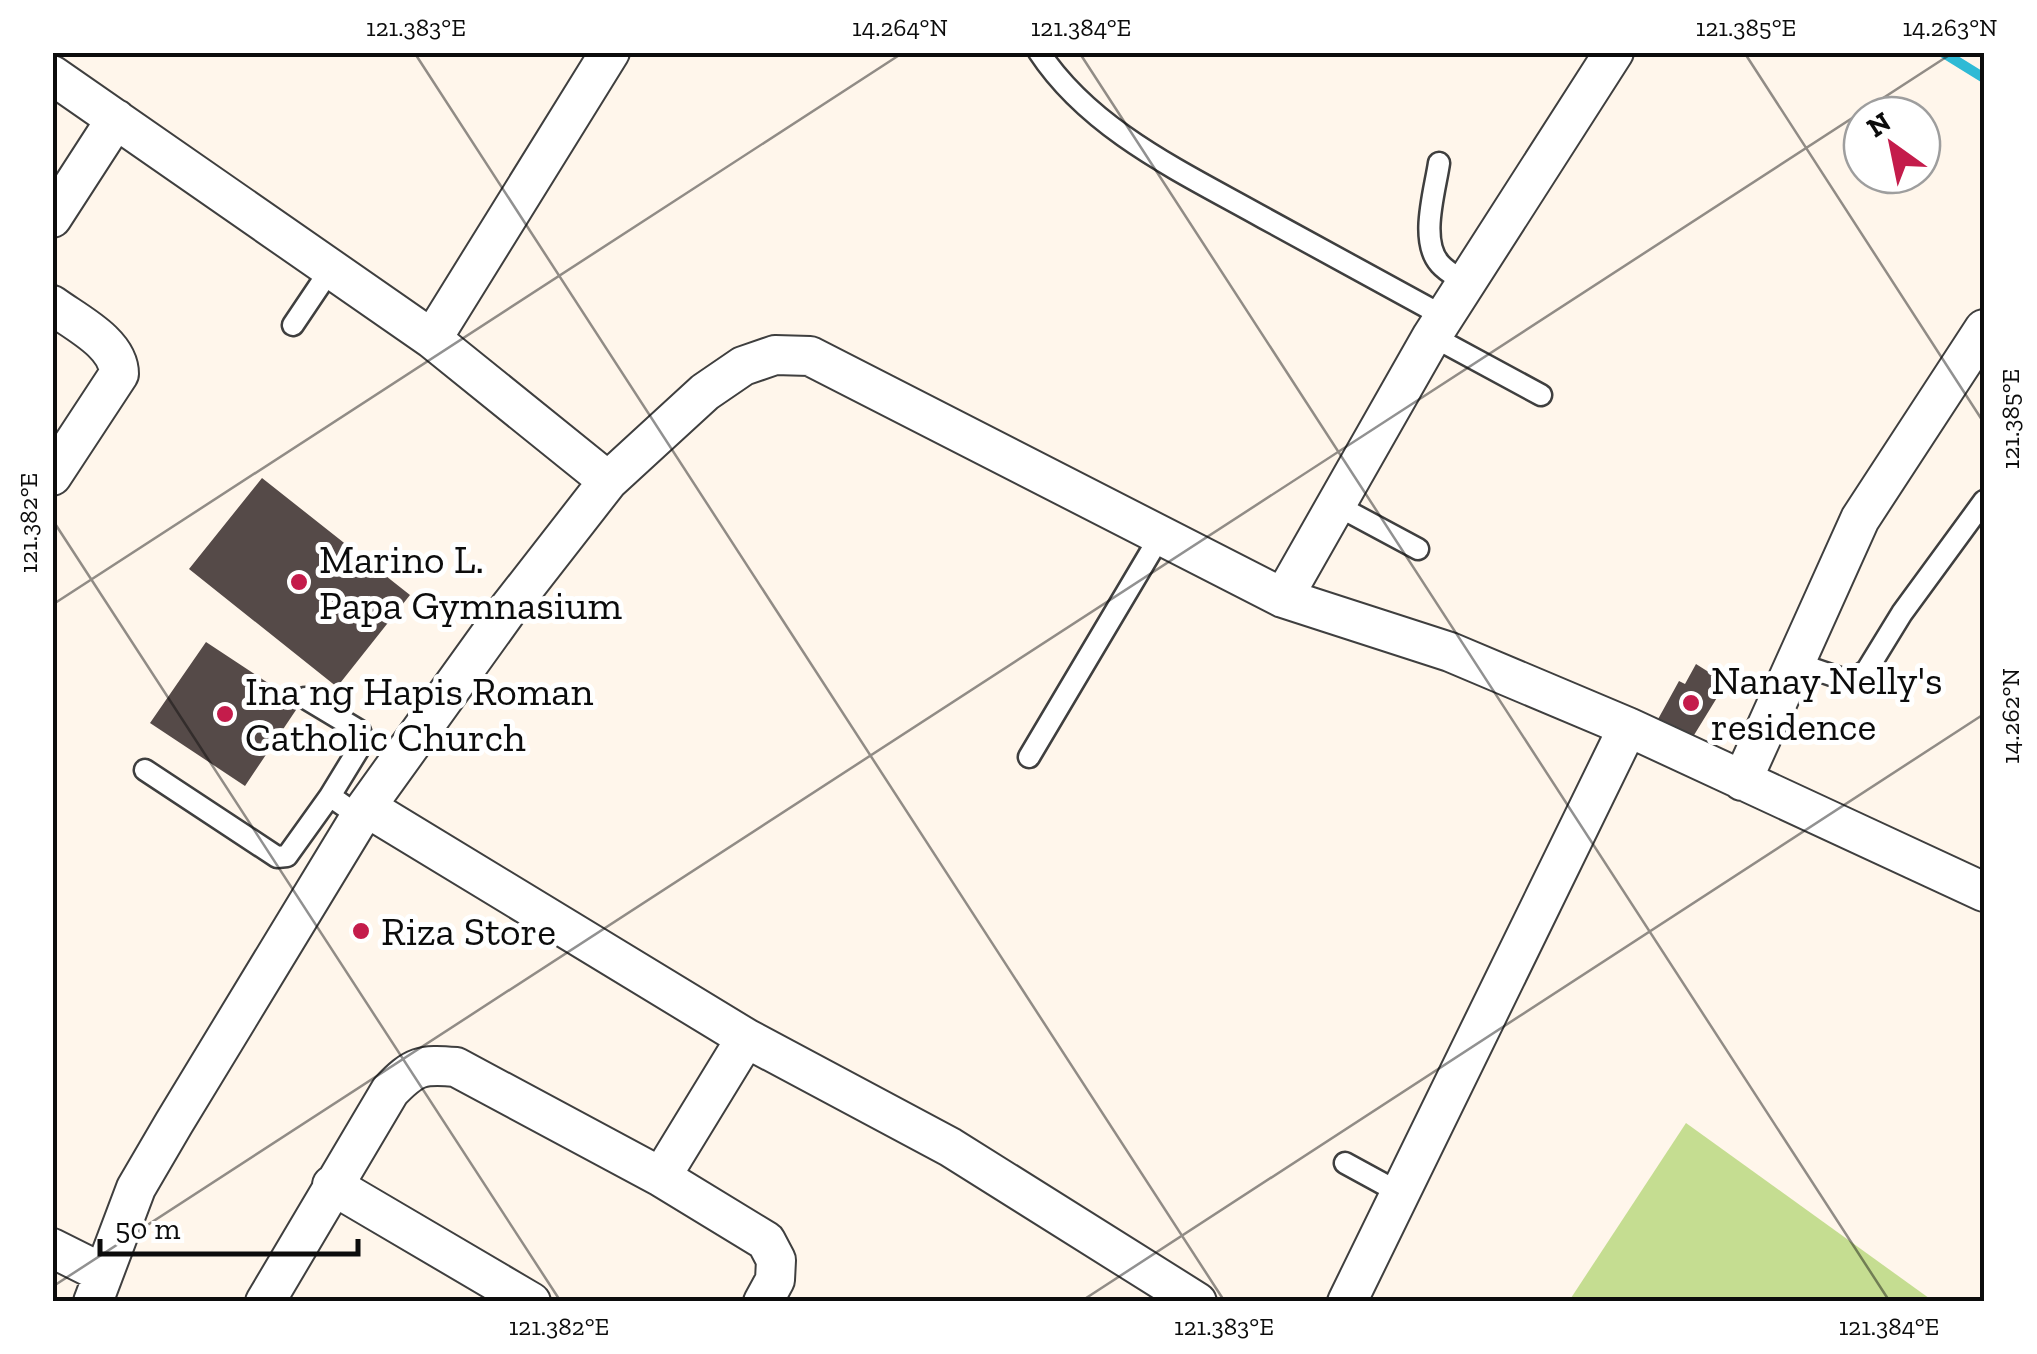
<svg xmlns="http://www.w3.org/2000/svg" width="2037" height="1354" viewBox="0 0 2037 1354" font-family="'Zilla Slab',serif">
	<rect width="100%" height="100%" fill="#fff6eb"/>
	<path fill="#c5dd91" d="M 1686,1123 L 1933,1301 L 1569,1301 Z"/>
	<g fill="none" stroke-linecap="round" stroke-linejoin="round">
		<path stroke="#2fbad5" stroke-width="10" d="M 1942,52 L 1984,78"/>
	</g>
	<path fill="#554a48" d="M 262,478 L 410,595 L 337,687 L 189,569 Z
		M 206,642 L 300,704 L 245,786 L 150,723 Z
		M 1696,664 L 1726,683 L 1691,740 L 1657,721 L 1679,681 L 1685,684 Z"/>
	<g fill="none" stroke-linecap="round" stroke-linejoin="round">
		<defs>
			<path id="service" d="M 1039,52 C 1091,131 1184,173 1264,218 C 1324,251 1385,284 1445,317
				M 1439,163 C 1435,191 1419,241 1440,264 C 1447,272 1457,277 1466,283
				M 293,325 L 332,267
				M 1432,336 L 1541,395
				M 1336,505 L 1418,549
				M 1796,663 L 1843,679 L 1854,679 L 1867,670 L 1902,613 L 1984,501
				M 305,698 L 360,731 L 363,742 L 330,796 L 360,817
				M 1029,757 L 1162,533
				M 145,770 L 277,857 L 287,856 L 330,796
				M 1345,1163 L 1400,1193"/>
			<path id="minor" d="M 52,75 L 432,339 L 608,481
				M 52,218 L 116,119
				M 52,305 C 75,322 119,343 119,374 L 52,476
				M 432,339 L 610,52
				M 1283,598 L 1432,336 L 1614,52
				M 1742,781 L 1860,519 L 1984,329
				M 366,807 L 746,1038 L 950,1147 L 1197,1302
				M 661,1177 L 746,1038
				M 332,1185 L 531,1302
				M 52,1248 L 102,1273
				M 93,1302 L 136,1188 L 174,1123 L 366,807 L 509,608 L 608,481 L 705,392 L 743,366 L 775,355 L 810,356 L 1283,598 L 1450,652 L 1628,727 L 1984,892
				M 265,1302 L 390,1091 C 414,1066 421,1064 456,1067 L 661,1177 L 766,1241 L 776,1260 L 775,1280 L 763,1302
				M 1347,1302 L 1628,727"/>
		</defs>
		<use href="#service" stroke="#3f3f3f" stroke-width="25"/>
		<use href="#minor" stroke="#3f3f3f" stroke-width="42"/>
		<use href="#service" stroke="#fff" stroke-width="20"/>
		<use href="#minor" stroke="#fff" stroke-width="38"/>
	</g>
	<path fill="none" stroke="#0c0c0c" stroke-width="2.5" stroke-opacity="0.45" d="M 414,52 L 1225,1302M 1079,52 L 1890,1302M 1744,52 L 1984,423M 52,519 L 561,1302M 52,605 L 904,52M 52,1287 L 1954,52M 1080,1302 L 1984,714"/>
	<g fill="#c41c4b" stroke="#fff" stroke-width="4">
		<circle cx="299" cy="582" r="10"/>
		<circle cx="1691" cy="703" r="10"/>
		<circle cx="225" cy="714" r="10"/>
		<circle cx="361" cy="931" r="10"/>
	</g>
	<g text-anchor="middle" dominant-baseline="central" stroke-width="10" stroke-linejoin="round" paint-order="stroke">
		<g font-size="40" fill="#0c0c0c" stroke="#fff" text-anchor="start">
			<text x="319" y="559">Marino L.<tspan x="319" dy="46">Papa Gymnasium</tspan></text>
			<text x="1711" y="680">Nanay Nelly's<tspan x="1711" dy="46">residence</tspan></text>
			<text x="245" y="691">Ina ng Hapis Roman<tspan x="245" dy="46">Catholic Church</tspan></text>
			<text x="381" y="931">Riza Store</text>
		</g>
	</g>
	<rect width="2037" height="1354" fill="none" stroke="#ffffff" stroke-width="110"/>
	<g transform="translate(1892 145) rotate(327)"><circle r="48" fill="#ffffff" stroke="#9e9e9e" stroke-width="2.5"/>
	<path d="M0-8L18 38L0 25L-18 38Z" fill="#c41c4b"/>
	<text y="-15" font-size="28" font-weight="bold" text-anchor="middle" fill="#0c0c0c">N</text>
	</g>
	<path d="M100 1239v15h258v-15" fill="none" stroke="#0c0c0c" stroke-width="5"/>
	<text x="115" y="1239" font-size="30" fill="#0c0c0c" stroke="#ffffff" stroke-width="8" paint-order="stroke">50 m</text>
	<rect x="55" y="55" width="1927" height="1244" fill="none" stroke="#0c0c0c" stroke-width="4"/>
	<g font-size="25" text-anchor="middle" fill="#0c0c0c">
		<text x="416" y="36">121.383°E</text>
		<text x="900" y="36">14.264°N</text>
		<text x="1081" y="36">121.384°E</text>
		<text x="1746" y="36">121.385°E</text>
		<text x="1950" y="36">14.263°N</text>
		<text transform="translate(2010 419) rotate(-90)" y="9">121.385°E</text>
		<text transform="translate(28 523) rotate(-90)" y="9">121.382°E</text>
		<text transform="translate(2010 716) rotate(-90)" y="9">14.262°N</text>
		<text x="559" y="1335">121.382°E</text>
		<text x="1224" y="1335">121.383°E</text>
		<text x="1889" y="1335">121.384°E</text>
	</g>
</svg>
